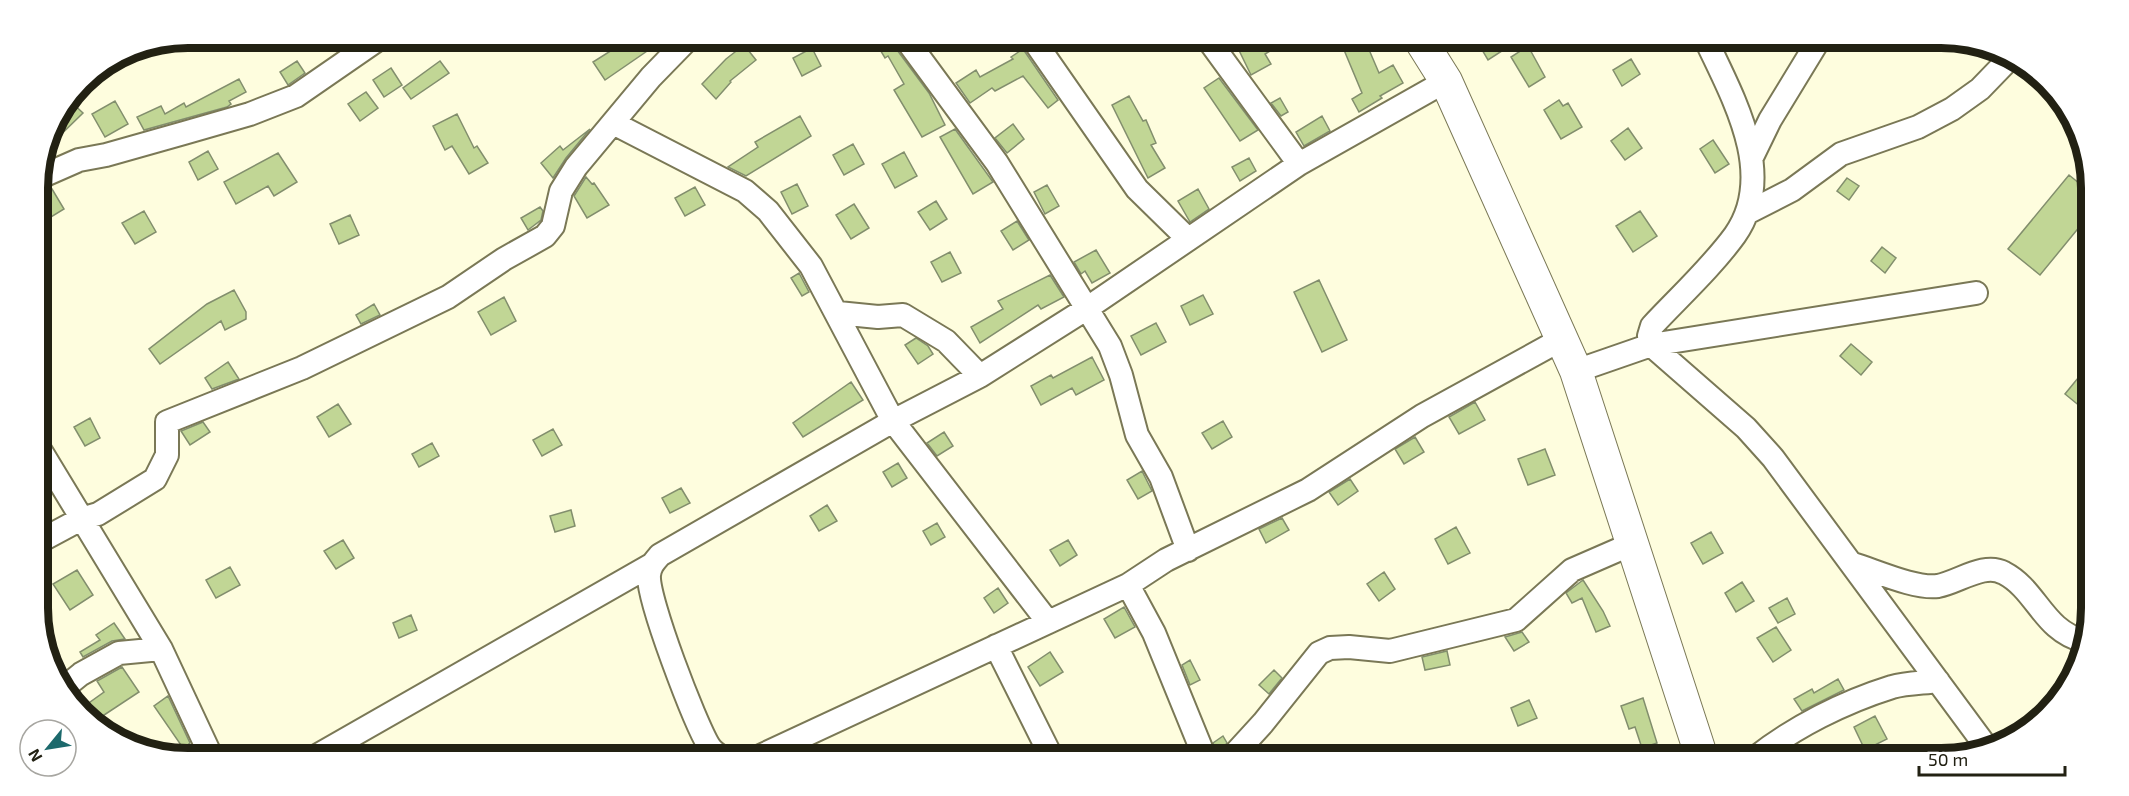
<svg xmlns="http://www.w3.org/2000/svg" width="2129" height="796" viewBox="0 0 2129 796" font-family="'Exo 2',sans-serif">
	<rect width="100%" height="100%" fill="#fefdde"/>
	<path fill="#c1d695" stroke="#828e6d" stroke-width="1.5" d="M 631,38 L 666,38 L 605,80 L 593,62 Z
		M 873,38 L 892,38 L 894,46 L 929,93 L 945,125 L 922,137 L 894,90 L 904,84 L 888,56 L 885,58 Z
		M 1233,38 L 1292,38 L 1265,54 L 1271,64 L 1251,75 Z
		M 1339,38 L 1364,38 L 1379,73 L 1393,65 L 1403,83 L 1380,96 L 1382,98 L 1359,112 L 1352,99 L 1362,93 Z
		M 1486,38 L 1498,38 L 1505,49 L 1488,60 L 1478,43 Z
		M 744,45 L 756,60 L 730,81 L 731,82 L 716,99 L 702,84 L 726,59 Z
		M 1528,46 L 1545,77 L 1529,87 L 1511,57 Z
		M 812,48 L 821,66 L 802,76 L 793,58 Z
		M 1023,49 L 1058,100 L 1048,108 L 1023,76 L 995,91 L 992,88 L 970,103 L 956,83 L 976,70 L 980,77 L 1013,59 L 1011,57 Z
		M 1631,59 L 1640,74 L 1622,86 L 1613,70 Z
		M 297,61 L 305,73 L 288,85 L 280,72 Z
		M 440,61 L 449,73 L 411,99 L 403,88 Z
		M 391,68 L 402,85 L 384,97 L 373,80 Z
		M 1219,78 L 1258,130 L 1240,141 L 1204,88 Z
		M 239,79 L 246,92 L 229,101 L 231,104 L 227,107 L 144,130 L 137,117 L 161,106 L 165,114 L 184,103 L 186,107 Z
		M 366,92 L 378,108 L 360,121 L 348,104 Z
		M 1129,96 L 1143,121 L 1146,120 L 1156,143 L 1151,145 L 1165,168 L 1148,178 L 1112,105 Z
		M 1280,98 L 1288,112 L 1281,116 L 1271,103 Z
		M 69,100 L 83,113 L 46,149 L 53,121 Z
		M 1559,100 L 1563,106 L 1568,103 L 1582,127 L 1561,139 L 1544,110 Z
		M 115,101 L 128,124 L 105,137 L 92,114 Z
		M 457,114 L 474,148 L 477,146 L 488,163 L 469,174 L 452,146 L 445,150 L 433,126 Z
		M 800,116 L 811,136 L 746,176 L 728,167 L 758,147 L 755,142 Z
		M 1322,116 L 1330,131 L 1304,146 L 1296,132 Z
		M 1013,124 L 1024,139 L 1007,153 L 995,138 Z
		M 1628,128 L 1642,148 L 1625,160 L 1611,141 Z
		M 590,129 L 566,158 L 553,178 L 541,163 L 560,146 L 563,150 Z
		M 955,129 L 993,182 L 973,194 L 940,137 Z
		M 1713,140 L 1729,164 L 1715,173 L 1700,149 Z
		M 853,144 L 864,164 L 844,175 L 833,155 Z
		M 208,151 L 218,169 L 198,180 L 189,162 Z
		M 904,152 L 917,176 L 895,188 L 882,164 Z
		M 278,153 L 297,182 L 274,196 L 268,186 L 236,204 L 224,182 Z
		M 1249,158 L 1256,171 L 1240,181 L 1232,167 Z
		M 2069,175 L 2090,192 L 2090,214 L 2040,275 L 2008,249 Z
		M 586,177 L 592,184 L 594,183 L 609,205 L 587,218 L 574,196 Z
		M 1847,178 L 1859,186 L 1849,200 L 1837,191 Z
		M 797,184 L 808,206 L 792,214 L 781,192 Z
		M 1047,185 L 1059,206 L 1045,214 L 1034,192 Z
		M 695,187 L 705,205 L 685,216 L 675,198 Z
		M 52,189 L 64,209 L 38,225 L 38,197 Z
		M 1198,189 L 1209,209 L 1190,222 L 1178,201 Z
		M 936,201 L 947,219 L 930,230 L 918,212 Z
		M 854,204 L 869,228 L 851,239 L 836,215 Z
		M 540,207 L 543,211 L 541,220 L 528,230 L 521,218 Z
		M 144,211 L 156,232 L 135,244 L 122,223 Z
		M 1640,211 L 1657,236 L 1633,252 L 1616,226 Z
		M 350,215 L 359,235 L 339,244 L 330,224 Z
		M 1017,221 L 1029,240 L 1013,250 L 1001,231 Z
		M 1882,247 L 1896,258 L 1885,273 L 1871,261 Z
		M 1096,250 L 1110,273 L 1092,283 L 1085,271 L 1081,274 L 1074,262 Z
		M 950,252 L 961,273 L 942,282 L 931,262 Z
		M 799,273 L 809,292 L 802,296 L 791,278 Z
		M 1050,275 L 1064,297 L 1041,309 L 1038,305 L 980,343 L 971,327 L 1003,309 L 998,301 Z
		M 1319,280 L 1347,340 L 1322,352 L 1294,292 Z
		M 234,290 L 246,312 L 246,319 L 225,330 L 221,321 L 160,364 L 149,349 L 207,304 Z
		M 1203,295 L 1213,314 L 1190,325 L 1181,306 Z
		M 504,297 L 516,321 L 491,335 L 478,312 Z
		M 374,304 L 380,315 L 361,324 L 356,315 Z
		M 1156,323 L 1166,342 L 1141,355 L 1131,336 Z
		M 916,338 L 928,346 L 933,354 L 918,364 L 905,345 Z
		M 1851,344 L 1872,362 L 1861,375 L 1840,356 Z
		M 1092,357 L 1104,380 L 1076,395 L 1072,388 L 1041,405 L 1031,386 L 1051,375 L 1053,378 Z
		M 228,362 L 239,379 L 212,389 L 205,378 Z
		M 2087,367 L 2087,412 L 2065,394 Z
		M 851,382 L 863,400 L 803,437 L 793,423 Z
		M 1475,402 L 1485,420 L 1459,434 L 1449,417 Z
		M 338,404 L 351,424 L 329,437 L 317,417 Z
		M 90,418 L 100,438 L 85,446 L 74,427 Z
		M 1223,421 L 1232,437 L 1212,449 L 1202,433 Z
		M 203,422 L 210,432 L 190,445 L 181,431 Z
		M 553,429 L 562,445 L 542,456 L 533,440 Z
		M 944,432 L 953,446 L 937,456 L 927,443 Z
		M 1415,437 L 1424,452 L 1404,464 L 1395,449 Z
		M 432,443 L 439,456 L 419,467 L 412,454 Z
		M 1545,449 L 1555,475 L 1528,485 L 1518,459 Z
		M 898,463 L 907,478 L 892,487 L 883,472 Z
		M 1142,471 L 1152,491 L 1138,499 L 1127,480 Z
		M 1350,479 L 1358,491 L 1338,505 L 1329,492 Z
		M 681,488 L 690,503 L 670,513 L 662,498 Z
		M 827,505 L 837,521 L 819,531 L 810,516 Z
		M 571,510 L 575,526 L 555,532 L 550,516 Z
		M 1282,518 L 1289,530 L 1266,543 L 1259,529 Z
		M 937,523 L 945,537 L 931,545 L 923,531 Z
		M 1456,527 L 1470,553 L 1448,564 L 1435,539 Z
		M 1711,532 L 1723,553 L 1703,564 L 1691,543 Z
		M 343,540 L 354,558 L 336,569 L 324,551 Z
		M 1068,540 L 1077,555 L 1060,566 L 1050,550 Z
		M 230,567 L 240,585 L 216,598 L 206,580 Z
		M 77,570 L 93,595 L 70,610 L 53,584 Z
		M 1384,572 L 1395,589 L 1379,601 L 1367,584 Z
		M 1583,580 L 1603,611 L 1610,626 L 1596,632 L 1582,598 L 1572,603 L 1566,593 Z
		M 1742,582 L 1754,601 L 1736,612 L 1725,593 Z
		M 998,588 L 1008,603 L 994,613 L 984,598 Z
		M 1787,598 L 1795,614 L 1778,623 L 1769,608 Z
		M 1124,607 L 1135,627 L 1115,638 L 1104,619 Z
		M 411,615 L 417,630 L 399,638 L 393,623 Z
		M 114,623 L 125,639 L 112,641 L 83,657 L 80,652 L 100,640 L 96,635 Z
		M 1776,627 L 1791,650 L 1773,662 L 1757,638 Z
		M 1522,632 L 1529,642 L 1514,651 L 1505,637 Z
		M 1447,651 L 1450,665 L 1425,670 L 1422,657 Z
		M 1050,652 L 1063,672 L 1040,686 L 1028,667 Z
		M 1190,660 L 1200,680 L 1190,685 L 1182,665 Z
		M 122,667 L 139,692 L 95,721 L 79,710 L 104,692 L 97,681 Z
		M 1274,670 L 1282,678 L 1269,694 L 1259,685 Z
		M 1838,679 L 1844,690 L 1802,711 L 1794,699 L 1812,689 L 1814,693 Z
		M 168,696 L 190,743 L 183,748 L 154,706 Z
		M 1643,698 L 1657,743 L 1642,748 L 1635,727 L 1629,729 L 1621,706 Z
		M 1529,700 L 1537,718 L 1518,726 L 1511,708 Z
		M 1875,716 L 1887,739 L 1865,750 L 1854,727 Z
		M 1223,736 L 1227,743 L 1218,755 L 1213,743 Z"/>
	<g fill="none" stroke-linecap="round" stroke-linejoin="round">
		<defs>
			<path id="minor" d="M 905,38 L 997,163 L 1110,346 L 1121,375 L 1137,435 L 1161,477 L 1188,550
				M 1032,38 L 1137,189 L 1188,239
				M 1207,38 L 1299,164
				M 1705,38 C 1732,96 1778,174 1735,235 C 1711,268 1679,297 1652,326 L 1649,336 L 1651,345 L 1746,428 L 1773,458 L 1985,745
				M 613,123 L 745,191 L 768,211 L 811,266 L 893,421 L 1048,622
				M 1753,155 L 1770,120 L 1820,38
				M 38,178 L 79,160 L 106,155 L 184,133 L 250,114 L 296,96 L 380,38
				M 1747,213 L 1792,190 L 1841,154 L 1918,127 L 1952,109 L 1980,89 L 2009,59
				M 838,313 L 878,317 L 903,315 L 946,341 L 980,376
				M 1576,371 L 1651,345 L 1976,293
				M 39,448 L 161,649 L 212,758
				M 40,541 L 81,519 L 98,514 L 155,479 L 167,455 L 167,422 L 302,368 L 448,297 L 504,259 L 545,236 L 553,226 L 561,191 L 576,167 L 651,77 L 689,38
				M 1853,564 C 1876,571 1915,589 1938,586 C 1959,582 1984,562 2004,573 C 2037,590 2043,631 2084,641
				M 1128,585 L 1154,633 L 1205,758
				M 996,646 L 1052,758
				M 65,687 L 81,674 L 119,653 L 161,649
				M 313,758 L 651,565
				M 723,758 C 718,755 712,751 709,746 C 695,723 647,599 649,575 C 650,566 654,562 660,555 L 893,421 L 980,376 L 1086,309 L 1299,164 L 1446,81
				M 756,758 L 1128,585 L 1166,560 L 1308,490 L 1422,416 L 1562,339
				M 1231,758 L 1263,723 L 1319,653 L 1330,648 L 1349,647 L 1390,651 L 1516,620 L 1572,570 L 1634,543
				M 1755,758 C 1794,727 1844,702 1892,687 C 1906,683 1923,683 1938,681"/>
			<path id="secondary" d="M 1419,38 L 1446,81 L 1576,371 L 1702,758"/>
		</defs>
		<use href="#minor" stroke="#7a7856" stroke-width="26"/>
		<use href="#secondary" stroke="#7a7856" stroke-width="34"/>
		<use href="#minor" stroke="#fff" stroke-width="22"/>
		<use href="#secondary" stroke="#fff" stroke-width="32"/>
	</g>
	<path d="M0 0H2129V796H0ZM188 48H1941A140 140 0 0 1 2081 188V608A140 140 0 0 1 1941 748H188A140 140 0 0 1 48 608V188A140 140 0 0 1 188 48Z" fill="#fff" fill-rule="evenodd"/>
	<path fill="none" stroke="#222113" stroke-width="8" d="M188 48H1941A140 140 0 0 1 2081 188V608A140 140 0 0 1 1941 748H188A140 140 0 0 1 48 608V188A140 140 0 0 1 188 48Z"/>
	<g transform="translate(48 748) rotate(240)"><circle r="28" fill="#ffffff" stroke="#a7a6a1" stroke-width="1.5"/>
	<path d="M0-4.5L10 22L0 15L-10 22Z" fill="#1c696c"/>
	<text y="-9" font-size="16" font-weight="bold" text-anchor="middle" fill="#222113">N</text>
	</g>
	<path d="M1919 766v9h146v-9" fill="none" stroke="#222113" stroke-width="3"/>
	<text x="1928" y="766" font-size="18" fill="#222113" stroke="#ffffff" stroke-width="4.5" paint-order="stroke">50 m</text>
</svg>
